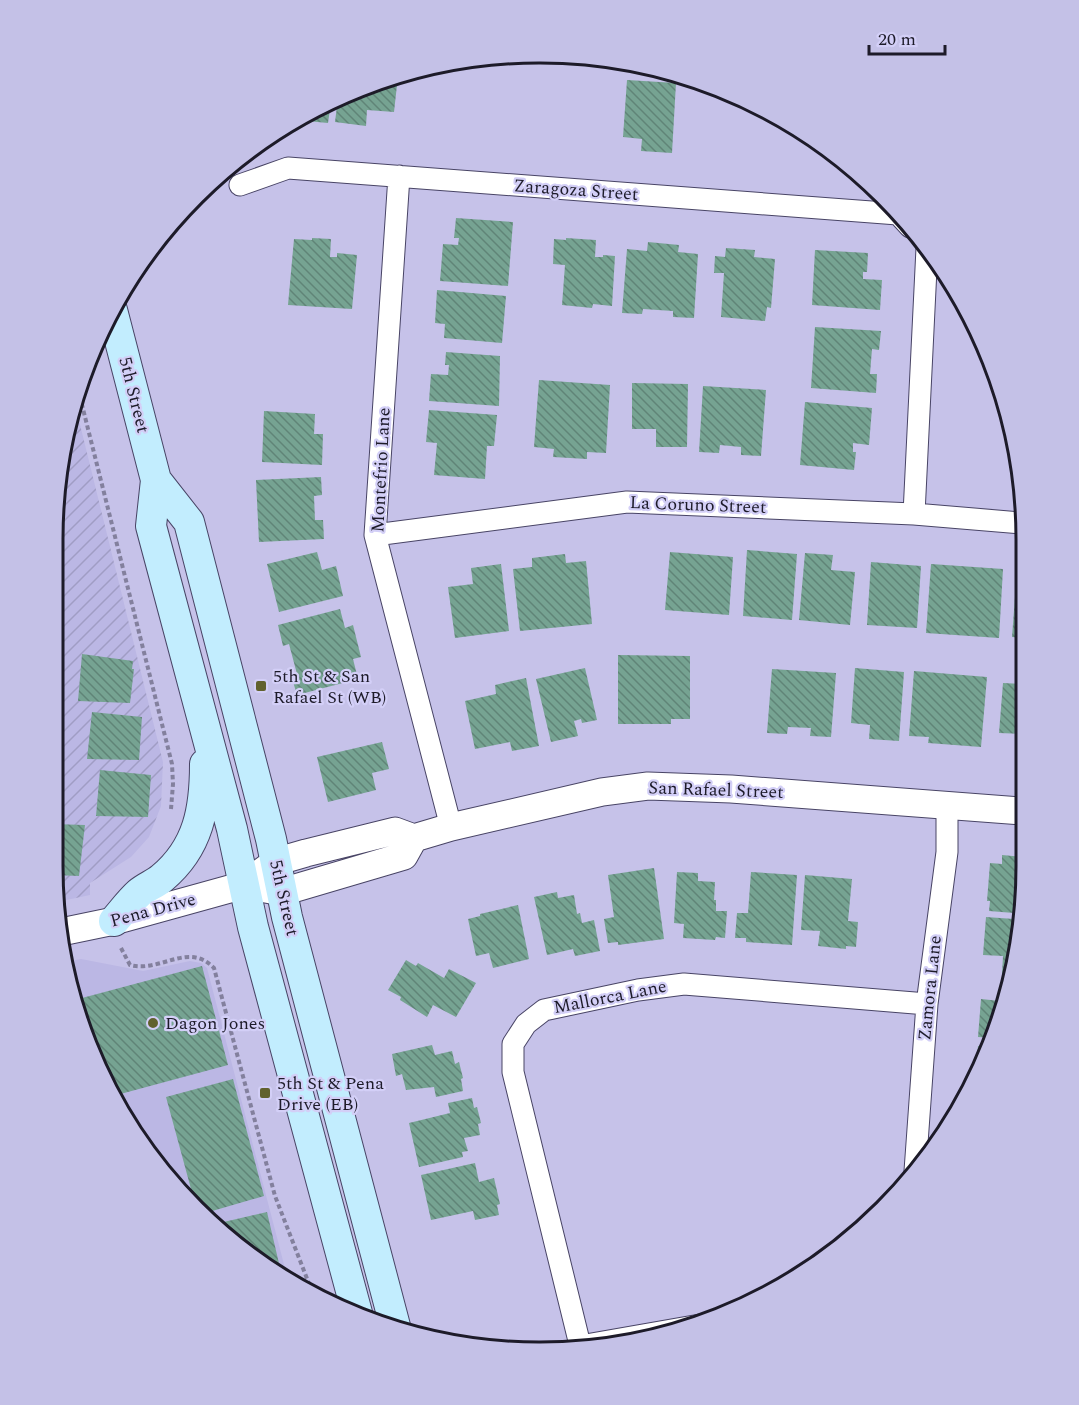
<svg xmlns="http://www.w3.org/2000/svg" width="1079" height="1405" viewBox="0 0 1079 1405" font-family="Spectral,serif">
	<defs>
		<pattern id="industrial-furrows" width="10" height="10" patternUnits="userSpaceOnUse" patternTransform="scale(1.5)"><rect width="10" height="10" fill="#bbb7e4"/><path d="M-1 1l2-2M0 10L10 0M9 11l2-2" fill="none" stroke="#a09dc4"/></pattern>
		<pattern id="building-back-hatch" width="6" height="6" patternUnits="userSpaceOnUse" patternTransform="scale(1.5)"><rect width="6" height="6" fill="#76a392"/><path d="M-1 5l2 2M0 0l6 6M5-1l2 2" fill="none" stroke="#608477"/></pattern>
	</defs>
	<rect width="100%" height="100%" fill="#c6c2e9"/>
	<path fill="#bbb7e4" d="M 81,959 L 143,971 L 190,961 L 201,963 L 207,968 L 287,1276 L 195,1210 L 118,1109 L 69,992 L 65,962 Z"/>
	<path fill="url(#industrial-furrows)" d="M 74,400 L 163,762 L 161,806 L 149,837 L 131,857 L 90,883 L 90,895 L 57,902 L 53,865 L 54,508 L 69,413 Z"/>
	<path fill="url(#building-back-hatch)" d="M 398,76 L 394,112 L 367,110 L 366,126 L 335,122 L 338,98 L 353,90 Z
		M 627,80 L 676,83 L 672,153 L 641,151 L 642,139 L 623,137 Z
		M 331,102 L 328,123 L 296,120 Z
		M 456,218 L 513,222 L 508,286 L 440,281 L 443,244 L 458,245 L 459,238 L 454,238 Z
		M 312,238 L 331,239 L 330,257 L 337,257 L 337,253 L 357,255 L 352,309 L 288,305 L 294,239 L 312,240 Z
		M 566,238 L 596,240 L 595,257 L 603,257 L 603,255 L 615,256 L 612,306 L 593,304 L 592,308 L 562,305 L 565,265 L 553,264 L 554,239 L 566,240 Z
		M 648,242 L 679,245 L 678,252 L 698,254 L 694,318 L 673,317 L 673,311 L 643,309 L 642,314 L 622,313 L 627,249 L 647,251 Z
		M 726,248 L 755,250 L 754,257 L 775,259 L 771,308 L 767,307 L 765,321 L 721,317 L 724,273 L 714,273 L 715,256 L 725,257 Z
		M 815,250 L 868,253 L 867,272 L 863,272 L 863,279 L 882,280 L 880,310 L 812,305 Z
		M 437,290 L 506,296 L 502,343 L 444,338 L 445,324 L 435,323 Z
		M 815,327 L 881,331 L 879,350 L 872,349 L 870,374 L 877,374 L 876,393 L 811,388 Z
		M 446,352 L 500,356 L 499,406 L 429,401 L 431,374 L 448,375 L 449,365 L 445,365 Z
		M 539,380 L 610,385 L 606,453 L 587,452 L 587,459 L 553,457 L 554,449 L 534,447 Z
		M 632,383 L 688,384 L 687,447 L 656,447 L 656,429 L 632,429 Z
		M 703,386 L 766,390 L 761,456 L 741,455 L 741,447 L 720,445 L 719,453 L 699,452 Z
		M 805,402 L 872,408 L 869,445 L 853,443 L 853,452 L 856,452 L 854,470 L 800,465 Z
		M 429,410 L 497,415 L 494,446 L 487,446 L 485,479 L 434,475 L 437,443 L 426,442 Z
		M 264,411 L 315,414 L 314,434 L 323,434 L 322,465 L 262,462 Z
		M 321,477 L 322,495 L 314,496 L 315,520 L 323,520 L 324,539 L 259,542 L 256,480 Z
		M 747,550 L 797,554 L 792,620 L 743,616 Z
		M 317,552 L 322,570 L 336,566 L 343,596 L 279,612 L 267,564 Z
		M 670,552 L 733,557 L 729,615 L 665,610 Z
		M 805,553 L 833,555 L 831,570 L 855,572 L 850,625 L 799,620 Z
		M 565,554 L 566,563 L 586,561 L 592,624 L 520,631 L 513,569 L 532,567 L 532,558 Z
		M 871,562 L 921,566 L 917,628 L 867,625 Z
		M 501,564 L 509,631 L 455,638 L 448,587 L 473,584 L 471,568 Z
		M 931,564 L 1003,569 L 999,638 L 926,633 Z
		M 1017,570 L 1022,570 L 1022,638 L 1012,637 Z
		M 340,609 L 345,628 L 353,625 L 361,657 L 353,659 L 358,679 L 297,695 L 291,675 L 297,674 L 289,644 L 283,646 L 278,625 Z
		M 82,654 L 133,661 L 132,669 L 134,669 L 130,703 L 78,701 Z
		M 618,655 L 690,656 L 690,719 L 671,719 L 671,724 L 618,724 Z
		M 585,668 L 597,720 L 582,723 L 581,719 L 574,721 L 578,736 L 551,742 L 536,679 Z
		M 855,668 L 904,672 L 899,741 L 869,739 L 870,725 L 851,723 Z
		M 772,669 L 836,673 L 831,737 L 810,736 L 811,728 L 788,727 L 787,734 L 767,733 Z
		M 914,671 L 987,677 L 981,747 L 928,743 L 929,737 L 909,736 Z
		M 526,678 L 539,746 L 512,751 L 510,742 L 475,749 L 465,701 L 496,694 L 495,685 Z
		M 1003,683 L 1022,684 L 1022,734 L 999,733 Z
		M 92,712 L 142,717 L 139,760 L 87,759 Z
		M 382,742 L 389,769 L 372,773 L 376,790 L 328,802 L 317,757 Z
		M 100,770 L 151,775 L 148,817 L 96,816 Z
		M 53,824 L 85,825 L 79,876 L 54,875 Z
		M 1002,855 L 1022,857 L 1022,903 L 1015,903 L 1014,913 L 989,911 L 990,901 L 987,901 L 990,863 L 1002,864 Z
		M 654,868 L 664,939 L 618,945 L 618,942 L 608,943 L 604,919 L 614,917 L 608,875 Z
		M 677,872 L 698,873 L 698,881 L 715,882 L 714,900 L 716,900 L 716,911 L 727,911 L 725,938 L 716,937 L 715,940 L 683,938 L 684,924 L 674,923 Z
		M 751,872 L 797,875 L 792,945 L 746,942 L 746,938 L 735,938 L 737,913 L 748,913 Z
		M 805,875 L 852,879 L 848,921 L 858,922 L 856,947 L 846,946 L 846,949 L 818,946 L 820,931 L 801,930 Z
		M 557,892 L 558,898 L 574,895 L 577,914 L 580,913 L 582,923 L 594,920 L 600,951 L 575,956 L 573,949 L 547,955 L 534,897 Z
		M 518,905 L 529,959 L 493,968 L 489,953 L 476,956 L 468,919 L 480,916 L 480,914 Z
		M 986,917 L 1014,919 L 1014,929 L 1022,930 L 1012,975 L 1002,974 L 1003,956 L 983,955 Z
		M 406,960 L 416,966 L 418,963 L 444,978 L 449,969 L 476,983 L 456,1017 L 433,1005 L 427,1017 L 400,1000 L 401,997 L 388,990 Z
		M 202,966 L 228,1065 L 113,1096 L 93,1049 L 95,1049 L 82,998 Z
		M 1001,990 L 1008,990 L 1001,1022 L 993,1038 L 978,1037 L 981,999 L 1000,1001 Z
		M 432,1045 L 435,1055 L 452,1051 L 455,1064 L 459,1062 L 463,1078 L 461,1079 L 463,1091 L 436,1097 L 434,1087 L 406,1090 L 402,1074 L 396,1076 L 392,1054 Z
		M 978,1046 L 988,1047 L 976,1073 Z
		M 233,1079 L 264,1196 L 202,1214 L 197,1211 L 166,1097 Z
		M 472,1098 L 474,1108 L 477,1107 L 481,1123 L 478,1124 L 480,1135 L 464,1138 L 468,1151 L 462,1152 L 463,1157 L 419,1167 L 409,1123 L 450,1113 L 448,1103 Z
		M 475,1163 L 479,1182 L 494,1178 L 500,1204 L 497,1205 L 499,1215 L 475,1220 L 473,1211 L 431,1220 L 421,1175 Z
		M 267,1212 L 281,1272 L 215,1224 Z"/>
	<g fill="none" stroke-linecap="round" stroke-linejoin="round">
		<defs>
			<path id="minor" d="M 399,176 L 375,535 L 451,827
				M 240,185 L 288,168 L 898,214 L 910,227
				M 914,514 L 927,248
				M 375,535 L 627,502 L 914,514 L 1022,523
				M 915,1171 L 927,1004 L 947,852 L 947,805
				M 580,1346 L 700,1325
				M 581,1349 L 513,1072 L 513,1044 L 526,1024 L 544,1010 L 638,990 L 684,984 L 927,1004"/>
			<path id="tertiary" d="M 260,888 L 282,892 L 404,856 L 414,838
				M 61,932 L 114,921 L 244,885 L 275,862 L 306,853 L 395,831 L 414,838 L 451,827 L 602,792 L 648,786 L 731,789 L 1022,811"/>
			<path id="secondary" d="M 112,310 L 156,480 L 151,526 L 232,829 L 253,927 L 357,1313
				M 156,480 L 189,522 L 271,839 L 287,917 L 395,1326
				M 114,921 C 122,912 130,901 139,893 C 146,887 155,884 162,878 C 199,847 205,808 205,764"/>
		</defs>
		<use href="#minor" stroke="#484465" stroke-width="23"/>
		<use href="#tertiary" stroke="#484465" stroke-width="29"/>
		<use href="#secondary" stroke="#484465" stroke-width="32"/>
		<path stroke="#83809d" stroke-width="4" stroke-dasharray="4.5 3" stroke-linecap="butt" d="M 78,389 L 172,764 L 173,784 L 171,809
			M 121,948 L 130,965 C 161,973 188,941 214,968 L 275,1196 L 311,1289 L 316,1296"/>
		<use href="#minor" stroke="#fff" stroke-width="21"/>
		<use href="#tertiary" stroke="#fff" stroke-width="27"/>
		<use href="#secondary" stroke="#c2edfe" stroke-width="30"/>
	</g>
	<g fill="#61612e" stroke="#d3cff7" stroke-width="2">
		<rect x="255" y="680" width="12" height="12" rx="3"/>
		<circle cx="153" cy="1023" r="6"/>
		<rect x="259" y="1087" width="12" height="12" rx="3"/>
	</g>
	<g text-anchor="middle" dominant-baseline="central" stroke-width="4.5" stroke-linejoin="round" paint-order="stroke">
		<g font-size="18" fill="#1d1b29" stroke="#d3cff7">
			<text transform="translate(576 190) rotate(4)">Zaragoza Street</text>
			<text transform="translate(134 395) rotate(76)">5th Street</text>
			<text transform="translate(381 470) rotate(-87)">Montefrio Lane</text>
			<text transform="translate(698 505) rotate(2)">La Coruno Street</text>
			<text transform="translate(716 790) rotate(2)">San Rafael Street</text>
			<text transform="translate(284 898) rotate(77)">5th Street</text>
			<text transform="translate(153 910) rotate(-15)">Pena Drive</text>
			<text transform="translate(930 988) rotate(-84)">Zamora Lane</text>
			<text transform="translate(610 997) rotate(-11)">Mallorca Lane</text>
		</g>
		<g font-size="18" fill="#1d1b29" stroke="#d3cff7" text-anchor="start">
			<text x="273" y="676">5th St &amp; San<tspan x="273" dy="21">Rafael St (WB)</tspan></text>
			<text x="165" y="1023">Dagon Jones</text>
			<text x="277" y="1083">5th St &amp; Pena<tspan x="277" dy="21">Drive (EB)</tspan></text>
		</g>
	</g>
	<path d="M0 0H1079V1405H0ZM539 63H540A476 476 0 0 1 1016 539V866A476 476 0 0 1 540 1342H539A476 476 0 0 1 63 866V539A476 476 0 0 1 539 63Z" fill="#c4c1e7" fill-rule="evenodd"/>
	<path fill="none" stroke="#1d1b29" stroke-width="3" d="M539 63H540A476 476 0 0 1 1016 539V866A476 476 0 0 1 540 1342H539A476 476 0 0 1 63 866V539A476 476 0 0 1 539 63Z"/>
	<path d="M869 45v9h76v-9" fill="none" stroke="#1d1b29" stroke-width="3"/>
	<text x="878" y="45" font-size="18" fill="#1d1b29" stroke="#d3cff7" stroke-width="4.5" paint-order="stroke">20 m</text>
</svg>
